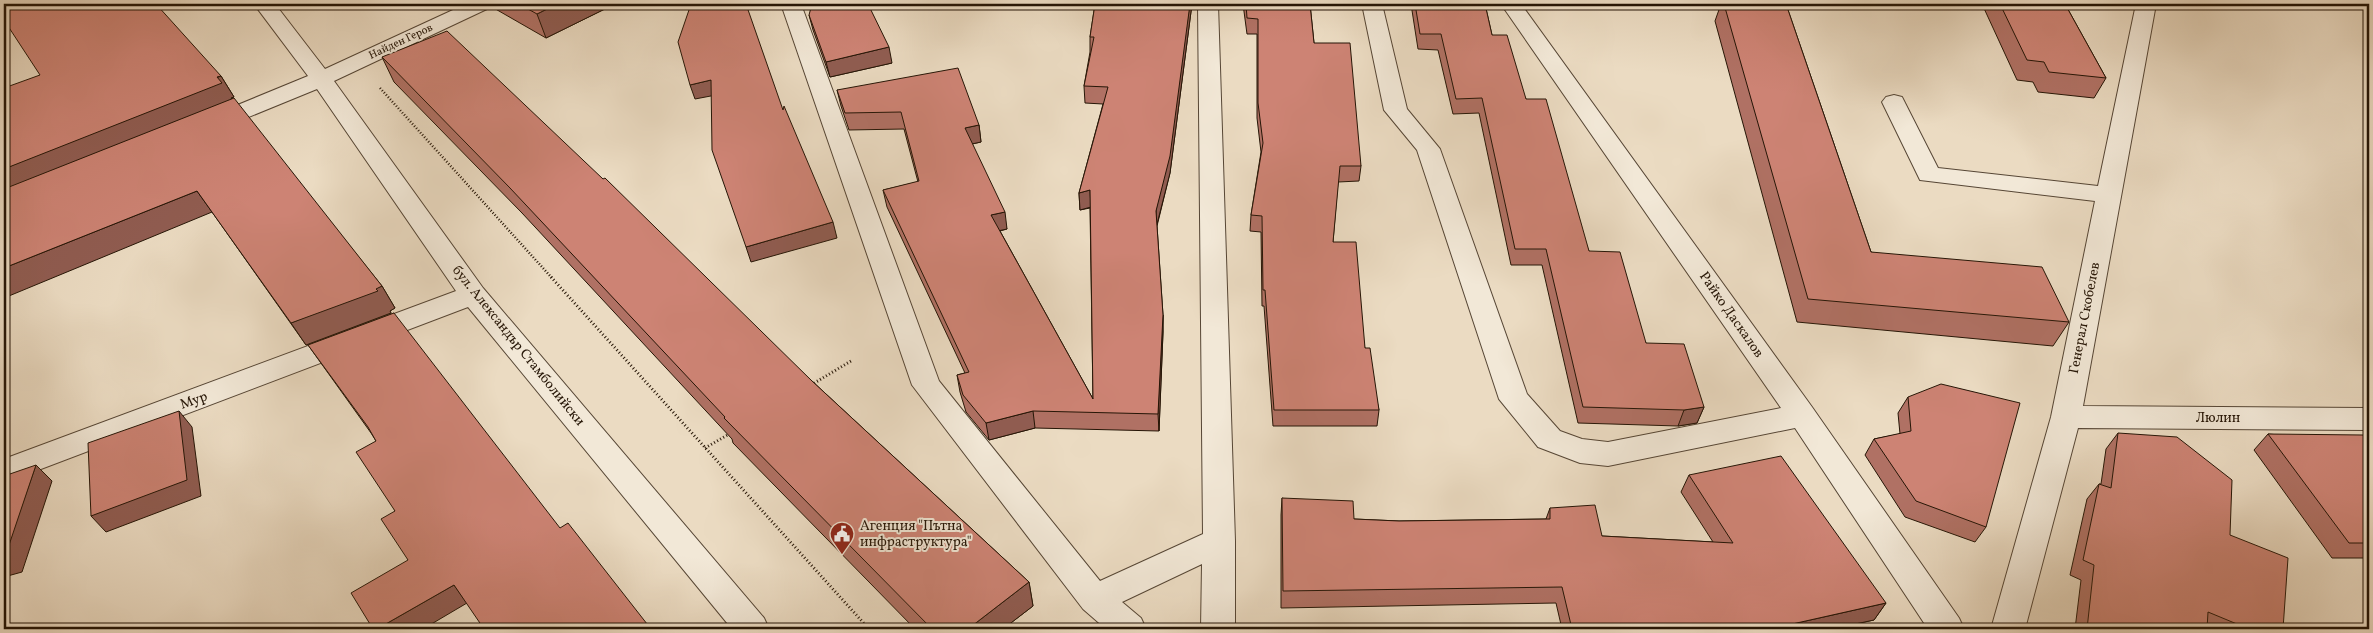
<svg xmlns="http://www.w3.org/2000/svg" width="2373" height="633" viewBox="0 0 2373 633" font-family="Vollkorn,serif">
	<rect width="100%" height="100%" fill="#ebdbc2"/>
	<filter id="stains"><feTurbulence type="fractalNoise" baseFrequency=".004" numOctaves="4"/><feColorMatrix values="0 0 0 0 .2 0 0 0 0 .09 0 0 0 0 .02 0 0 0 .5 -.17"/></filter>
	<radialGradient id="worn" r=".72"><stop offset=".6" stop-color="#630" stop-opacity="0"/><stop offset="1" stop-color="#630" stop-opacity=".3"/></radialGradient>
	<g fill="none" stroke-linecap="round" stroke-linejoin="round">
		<defs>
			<path id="minor" d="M 254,4 L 275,4 L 325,69 L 466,4 L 492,4 L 489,8 L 334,81 L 483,288 L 764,618 L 769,629 L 732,629 L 468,307 L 4,483 L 4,459 L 456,291 L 317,89 L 217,130 L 209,132 L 201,130 L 197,125 L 201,120 L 308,76 Z
				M 781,4 L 801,4 L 939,381 L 1100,581 L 1203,534 L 1198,4 L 1218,4 L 1235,541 L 1235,629 L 1201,629 L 1202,564 L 1122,602 L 1141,618 L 1146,629 L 1106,629 L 1083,609 L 912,385 Z
				M 1362,4 L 1382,4 L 1407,109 L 1440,149 L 1527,394 L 1560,431 L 1582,439 L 1608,442 L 1781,408 L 1501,4 L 1521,4 L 1812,407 L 1959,618 L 1964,629 L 1928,629 L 1795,428 L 1608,466 L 1580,463 L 1538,447 L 1499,399 L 1417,150 L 1384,110 Z
				M 2136,4 L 2156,4 L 2083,406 L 2369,408 L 2369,430 L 2078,428 L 2025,629 L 1991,629 L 2051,417 L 2095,201 L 1920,180 L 1882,102 L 1886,97 L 1894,95 L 1902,97 L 1938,168 L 2098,186 Z"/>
		</defs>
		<use href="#minor" stroke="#564635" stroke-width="2"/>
		<path stroke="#251506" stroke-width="2.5" stroke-dasharray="1 2" stroke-linecap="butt" d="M 380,88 L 552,278"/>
		<path stroke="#251506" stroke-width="3" stroke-dasharray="1 2.5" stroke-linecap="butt" d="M 551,277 L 869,629
			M 811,385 L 851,361
			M 705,448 L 731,433"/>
		<use href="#minor" fill="#f2e8d7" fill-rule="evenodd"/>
	</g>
	<path fill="#b07164" stroke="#251506" d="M 491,4 L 615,4 L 546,38 L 492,7 Z
		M 1095,4 L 1192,4 L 1170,173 L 1157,226 L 1163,315 L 1163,332 L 1159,431 L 1035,428 L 989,440 L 966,412 L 960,392 L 957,375 L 965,373 L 887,207 L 883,190 L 918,182 L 904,129 L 849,130 L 841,106 L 837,90 L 979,125 L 981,142 L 972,144 L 1007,229 L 1000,231 L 1093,399 L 1090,208 L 1080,210 L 1079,193 L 1103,104 L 1085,103 L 1084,86 L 1090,52 L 1090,37 Z
		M 1243,4 L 1310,4 L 1314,43 L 1361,166 L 1359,181 L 1338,182 L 1333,242 L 1365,348 L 1379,410 L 1377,426 L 1273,426 L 1264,306 L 1262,306 L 1261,232 L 1250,231 L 1251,215 L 1261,152 L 1257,118 L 1257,34 L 1247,34 Z
		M 1411,4 L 1485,4 L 1492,35 L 1526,99 L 1589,251 L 1646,343 L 1704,407 L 1697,423 L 1678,426 L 1578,423 L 1542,265 L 1511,265 L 1479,113 L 1453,114 L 1438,50 L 1418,49 Z
		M 1721,4 L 1786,4 L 1871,252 L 2069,322 L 2053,346 L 1797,322 L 1715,21 Z
		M 1982,4 L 2065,4 L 2106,78 L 2094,98 L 2038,92 L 2033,82 L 2017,80 Z
		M 809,15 L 892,63 L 830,77 L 813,30 Z
		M 382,57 L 812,381 L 1029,582 L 1033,606 L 1003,629 L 915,629 L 733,443 L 732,439 L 522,213 L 394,82 Z
		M 40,75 L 221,76 L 234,97 L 231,98 L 232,99 L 382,286 L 395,308 L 390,311 L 391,313 L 306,345 L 212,212 Z
		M 394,313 L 467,603 L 408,560 L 376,441 L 371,433 L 308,345 Z
		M 1908,397 L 1986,527 L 1975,542 L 1905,517 L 1865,455 L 1874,439 L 1900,434 L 1898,413 Z
		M 2118,433 L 2230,535 L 2283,629 L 2075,629 L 2081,580 L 2070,575 L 2087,499 L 2099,484 L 2101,484 L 2106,449 Z
		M 2268,434 L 2369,443 L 2369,558 L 2332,558 L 2254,450 Z
		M 1689,475 L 1886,603 L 1874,620 L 1832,629 L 1562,629 L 1556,603 L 1281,608 L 1281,515 L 1282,498 L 1354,519 L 1399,521 L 1546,519 L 1550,508 L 1602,536 L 1713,542 L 1681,492 Z"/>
	<path fill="#905c51" stroke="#251506" d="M 557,4 L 615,4 L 546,38 L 537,14 Z
		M 1190,4 L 1192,4 L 1170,173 L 1156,228 L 1156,211 Z
		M 889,47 L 892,63 L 830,77 L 826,62 Z
		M 221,76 L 234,97 L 231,98 L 235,104 L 4,198 L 4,169 Z
		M 711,80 L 716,95 L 695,99 L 690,85 Z
		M 979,125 L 981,142 L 967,145 L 965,128 Z
		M 1090,190 L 1091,207 L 1080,210 L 1079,193 Z
		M 197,191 L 212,212 L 4,298 L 4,268 Z
		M 1005,212 L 1007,229 L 993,232 L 991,215 Z
		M 833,222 L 837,238 L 751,262 L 746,247 Z
		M 382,286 L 395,308 L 390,311 L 391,313 L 306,345 L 291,323 Z
		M 1163,315 L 1163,332 L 1159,431 L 1158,414 Z
		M 1704,407 L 1697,423 L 1678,426 L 1684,410 Z
		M 179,411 L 192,427 L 201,496 L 106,532 L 91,516 Z
		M 1033,411 L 1035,428 L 989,440 L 986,423 Z
		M 36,465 L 52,481 L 22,572 L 4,577 L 4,557 Z
		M 1029,582 L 1033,606 L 1003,629 L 968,629 Z
		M 454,585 L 467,603 L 423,629 L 377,629 Z
		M 1886,603 L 1874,620 L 1832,629 L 1770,629 Z"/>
	<path fill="#cd8374" stroke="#251506" d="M 4,4 L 156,4 L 221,76 L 217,77 L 222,83 L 4,169 L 4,88 L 40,75 L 4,20 Z
		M 519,4 L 557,4 L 537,14 Z
		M 704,4 L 746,4 L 783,110 L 784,106 L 833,222 L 746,247 L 712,150 L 711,80 L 690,85 L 678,42 L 690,7 Z
		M 812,4 L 868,4 L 889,47 L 826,62 L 809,15 Z
		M 1095,4 L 1190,4 L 1170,156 L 1156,211 L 1163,315 L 1158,414 L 1033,411 L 986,423 L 963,395 L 957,375 L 969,372 L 883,190 L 919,181 L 901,112 L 845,113 L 837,90 L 958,68 L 979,125 L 965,128 L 1005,212 L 991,215 L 1093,399 L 1090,190 L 1079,193 L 1108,87 L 1084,86 L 1094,37 L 1090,37 Z
		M 1246,4 L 1310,4 L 1314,43 L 1350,43 L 1361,166 L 1340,166 L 1333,242 L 1356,242 L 1365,348 L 1370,348 L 1379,410 L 1274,410 L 1265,290 L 1263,290 L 1262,216 L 1251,215 L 1263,143 L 1258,103 L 1258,19 L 1247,18 Z
		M 1415,4 L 1485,4 L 1492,35 L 1507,35 L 1526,99 L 1546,99 L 1589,251 L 1620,252 L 1646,343 L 1684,344 L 1704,407 L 1684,410 L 1583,407 L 1546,249 L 1515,249 L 1482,98 L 1456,99 L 1441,34 L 1420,34 Z
		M 1724,4 L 1786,4 L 1871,252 L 2042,267 L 2069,322 L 1808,299 Z
		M 2000,4 L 2065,4 L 2106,78 L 2049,72 L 2044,62 L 2027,60 Z
		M 447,31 L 603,179 L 605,178 L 812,381 L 1029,582 L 968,629 L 932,629 L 724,418 L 725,417 L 510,188 L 382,57 Z
		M 234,98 L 382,286 L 376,289 L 378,291 L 291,323 L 197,191 L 4,268 L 4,189 Z
		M 394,313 L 560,528 L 568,523 L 651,629 L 484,629 L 454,585 L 377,629 L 373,629 L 351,593 L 408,560 L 381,519 L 395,511 L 356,452 L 376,441 L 368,427 L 308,345 Z
		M 1941,384 L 2020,403 L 1986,527 L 1916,501 L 1874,439 L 1911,431 L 1908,397 Z
		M 179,411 L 187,480 L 91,516 L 88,443 Z
		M 2118,433 L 2177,437 L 2232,480 L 2230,535 L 2288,558 L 2283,629 L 2249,629 L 2208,612 L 2207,629 L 2087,629 L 2094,565 L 2083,560 L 2099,484 L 2111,488 Z
		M 2268,434 L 2363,435 L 2369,443 L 2369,543 L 2349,543 Z
		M 1781,456 L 1886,603 L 1770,629 L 1572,629 L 1562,587 L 1283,591 L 1282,498 L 1353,501 L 1354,519 L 1399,521 L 1550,519 L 1550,508 L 1595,505 L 1602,536 L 1733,543 L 1689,475 Z
		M 36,465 L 5,557 L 4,557 L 4,476 Z"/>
	<defs>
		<symbol id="civic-pin" viewBox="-11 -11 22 30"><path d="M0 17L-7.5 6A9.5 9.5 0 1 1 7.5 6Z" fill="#8f2418" stroke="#f2e8d7"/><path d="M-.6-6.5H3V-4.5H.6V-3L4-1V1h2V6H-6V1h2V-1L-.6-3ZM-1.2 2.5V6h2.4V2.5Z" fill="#fff"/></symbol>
	</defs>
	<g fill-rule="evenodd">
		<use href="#civic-pin" x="828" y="520" width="28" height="38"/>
	</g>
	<g text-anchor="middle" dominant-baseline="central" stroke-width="4" stroke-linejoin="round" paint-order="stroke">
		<g font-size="11" fill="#251506" stroke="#f2e8d7">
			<text transform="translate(401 42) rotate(-25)">Найден Геров</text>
		</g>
		<g font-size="14" fill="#251506" stroke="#f2e8d7">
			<text transform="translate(1731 315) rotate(55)">Райко Даскалов</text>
			<text transform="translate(2085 318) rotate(-79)">Генерал Скобелев</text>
			<text transform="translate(518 346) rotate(51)">бул. Александър Стамболийски</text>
			<text transform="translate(194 401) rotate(-20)">Мур</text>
			<text x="2218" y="418">Люлин</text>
		</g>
		<g font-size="14" fill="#251506" stroke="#f2e8d7" text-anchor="start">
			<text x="860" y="526">Агенция "Пътна<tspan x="860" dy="16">инфраструктура"</tspan></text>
		</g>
	</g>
	<rect width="2373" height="633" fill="none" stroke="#ebdbc2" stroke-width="20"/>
	<rect x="5" y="5" width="2363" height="623" fill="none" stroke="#251506" stroke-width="2.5"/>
	<rect x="10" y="10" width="2353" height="613" fill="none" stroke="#251506"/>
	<rect width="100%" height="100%" filter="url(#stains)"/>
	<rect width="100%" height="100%" fill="url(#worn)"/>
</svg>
